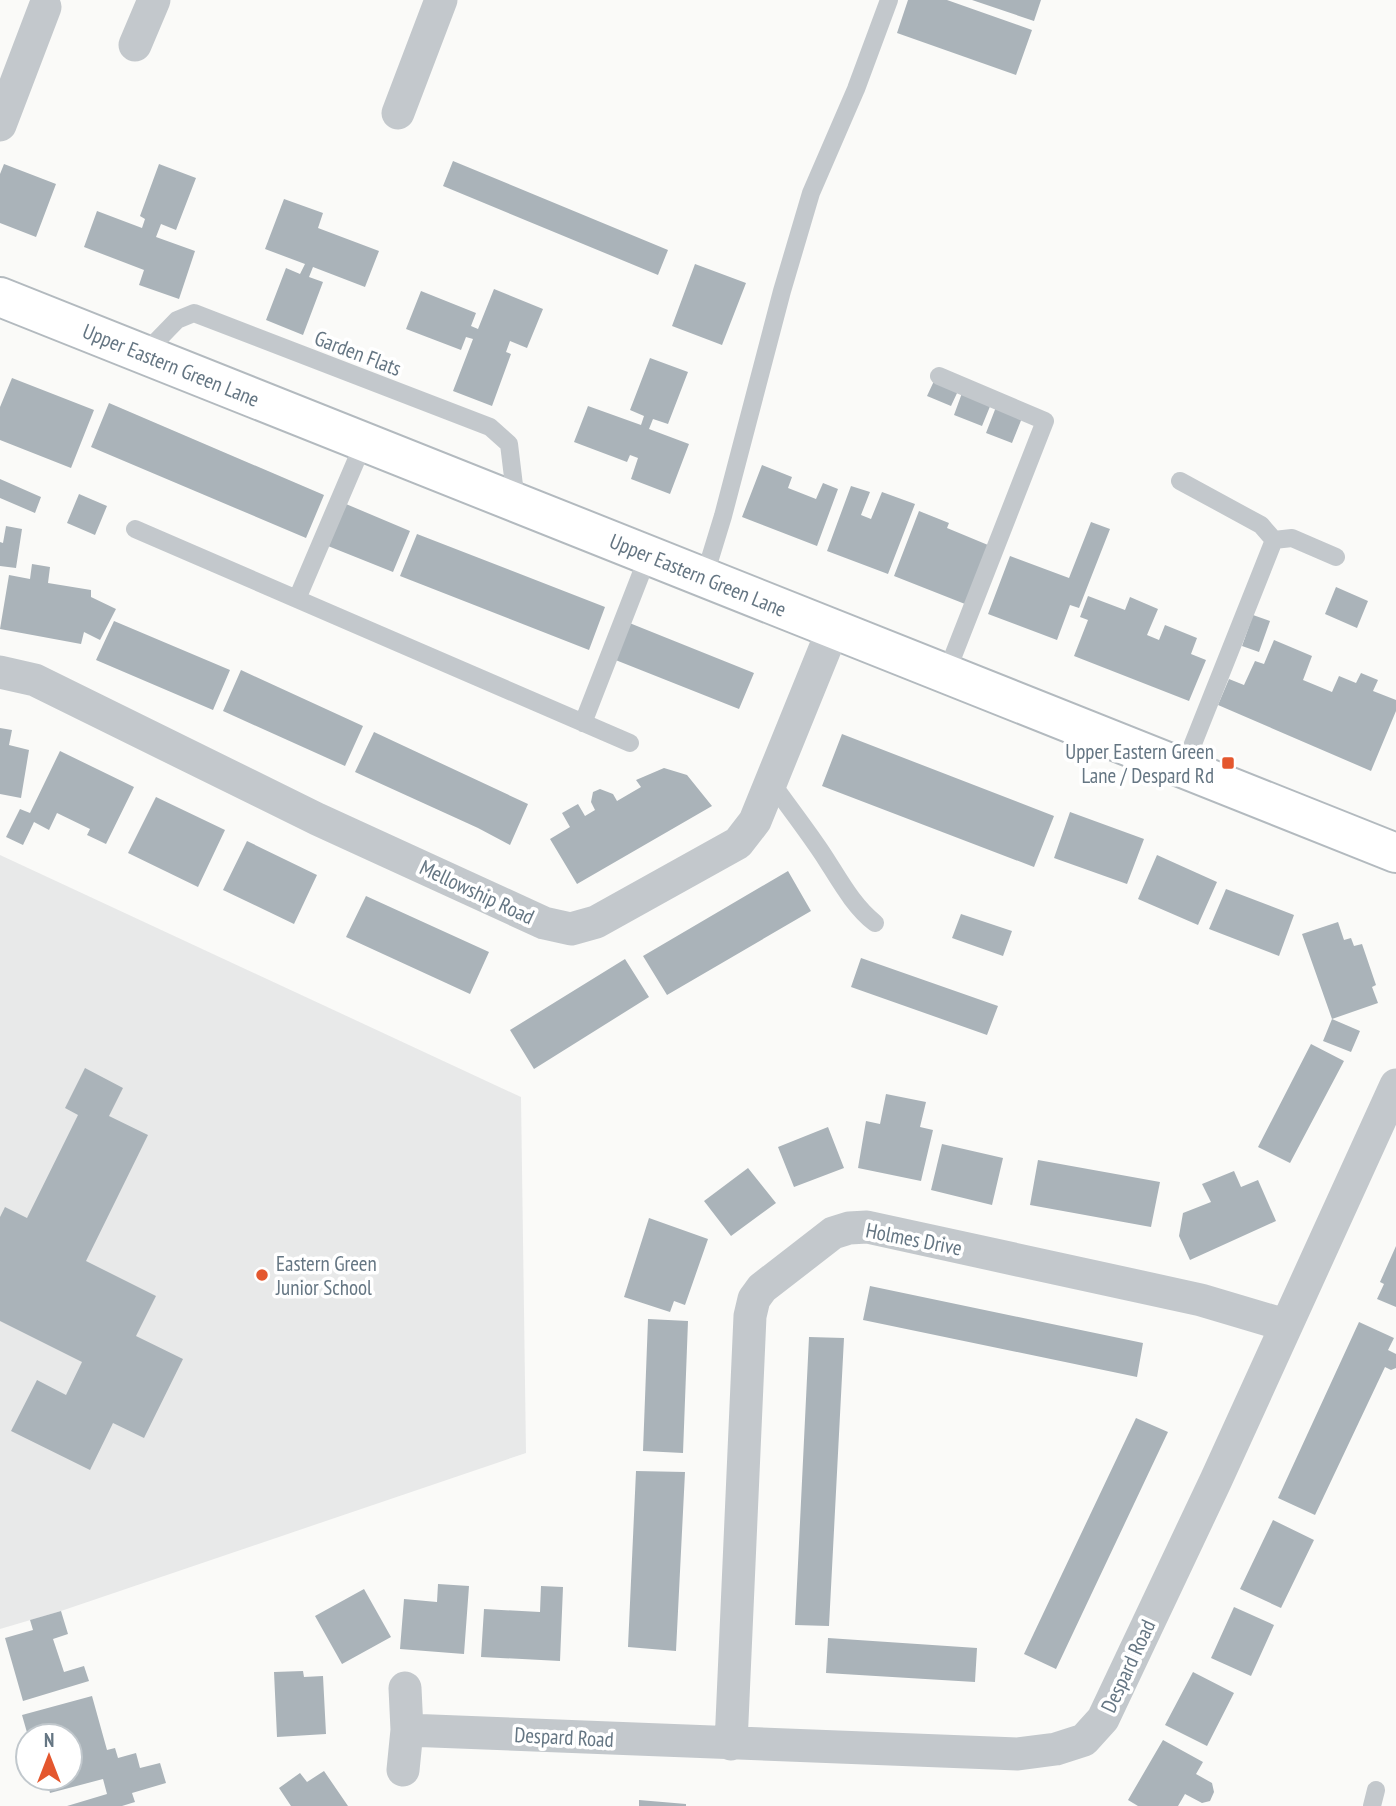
<svg xmlns="http://www.w3.org/2000/svg" width="1396" height="1806" viewBox="0 0 1396 1806" font-family="'PT Sans Narrow',sans-serif">
	<rect width="100%" height="100%" fill="#fafaf8"/>
	<path fill="#e8e9e9" d="M 0,855 L 521,1097 L 526,1453 L 61,1611 L 0,1629 Z"/>
	<path fill="#aab3b9" d="M 908,0 L 947,0 L 1032,30 L 1016,75 L 897,33 Z
		M 972,0 L 1041,0 L 1034,21 Z
		M 453,161 L 668,250 L 658,275 L 443,186 Z
		M 4,164 L 56,184 L 36,237 L 0,223 L 0,174 Z
		M 159,164 L 196,178 L 176,230 L 161,224 L 156,237 L 195,251 L 179,299 L 139,285 L 144,270 L 84,247 L 97,211 L 142,228 L 145,219 L 140,216 Z
		M 284,199 L 323,213 L 318,228 L 379,251 L 365,287 L 313,267 L 309,277 L 323,282 L 303,335 L 266,320 L 286,268 L 300,274 L 305,264 L 265,249 Z
		M 695,264 L 746,283 L 722,345 L 672,326 Z
		M 494,289 L 543,309 L 527,348 L 510,341 L 506,352 L 511,354 L 492,406 L 453,391 L 473,339 L 466,337 L 461,350 L 406,329 L 421,291 L 476,313 L 471,326 L 478,329 Z
		M 650,358 L 688,372 L 668,424 L 653,419 L 649,429 L 689,444 L 670,494 L 631,479 L 638,458 L 630,455 L 627,462 L 574,442 L 588,406 L 641,425 L 644,416 L 630,410 Z
		M 12,378 L 94,410 L 71,468 L 0,440 L 0,407 Z
		M 934,381 L 958,391 L 951,406 L 927,396 Z
		M 962,393 L 991,404 L 982,426 L 954,415 Z
		M 109,403 L 324,495 L 306,538 L 91,447 Z
		M 996,407 L 1022,418 L 1012,443 L 986,433 Z
		M 762,465 L 792,477 L 788,488 L 816,499 L 823,483 L 838,489 L 817,546 L 742,517 Z
		M 0,479 L 41,497 L 35,513 L 0,498 Z
		M 851,486 L 870,492 L 861,515 L 871,519 L 882,492 L 915,504 L 888,574 L 827,551 Z
		M 79,494 L 107,506 L 95,535 L 67,523 Z
		M 346,504 L 410,531 L 393,572 L 328,546 Z
		M 919,511 L 949,523 L 947,528 L 988,545 L 965,604 L 894,576 Z
		M 1091,522 L 1110,529 L 1079,608 L 1070,605 L 1057,640 L 988,614 L 1010,556 L 1069,578 Z
		M 6,526 L 22,529 L 16,568 L 0,566 L 0,542 L 3,543 Z
		M 417,534 L 605,607 L 589,650 L 400,576 Z
		M 32,564 L 50,567 L 48,583 L 91,590 L 91,597 L 116,609 L 100,640 L 84,632 L 81,644 L 0,629 L 9,575 L 30,579 Z
		M 1336,587 L 1368,601 L 1357,628 L 1325,614 Z
		M 1088,596 L 1125,610 L 1130,597 L 1158,609 L 1147,635 L 1159,640 L 1165,625 L 1197,638 L 1191,654 L 1206,660 L 1189,701 L 1074,656 L 1088,620 L 1080,617 Z
		M 1253,615 L 1270,621 L 1259,652 L 1242,646 Z
		M 114,621 L 230,670 L 213,710 L 96,660 Z
		M 627,622 L 754,673 L 739,709 L 613,659 Z
		M 1274,640 L 1312,656 L 1303,680 L 1332,692 L 1339,676 L 1356,683 L 1361,673 L 1378,680 L 1373,691 L 1396,700 L 1396,711 L 1371,771 L 1218,705 L 1229,679 L 1244,685 L 1255,661 L 1264,664 Z
		M 241,670 L 363,726 L 345,766 L 223,711 Z
		M 0,728 L 12,730 L 9,745 L 29,750 L 21,798 L 0,794 Z
		M 374,732 L 528,804 L 510,845 L 478,828 L 355,772 Z
		M 842,734 L 1054,816 L 1034,867 L 822,786 Z
		M 60,751 L 134,787 L 106,844 L 87,835 L 90,829 L 57,813 L 49,830 L 34,822 L 23,845 L 6,837 L 20,809 L 30,813 Z
		M 664,768 L 687,775 L 712,806 L 577,884 L 550,839 L 570,827 L 562,813 L 578,804 L 585,816 L 595,810 L 591,802 L 593,792 L 600,789 L 613,794 L 617,801 L 641,787 L 636,780 Z
		M 156,797 L 225,830 L 198,887 L 128,853 Z
		M 1070,812 L 1144,839 L 1127,884 L 1054,858 Z
		M 247,841 L 317,875 L 294,924 L 223,890 Z
		M 1157,855 L 1217,882 L 1198,925 L 1138,899 Z
		M 788,871 L 811,911 L 667,995 L 643,956 Z
		M 1226,889 L 1294,915 L 1279,956 L 1209,929 Z
		M 366,896 L 489,952 L 470,994 L 346,937 Z
		M 961,914 L 1012,931 L 1003,956 L 952,938 Z
		M 1338,922 L 1344,940 L 1351,938 L 1354,946 L 1362,944 L 1376,985 L 1372,987 L 1378,1003 L 1332,1019 L 1360,1031 L 1351,1052 L 1323,1041 L 1332,1019 L 1302,934 Z
		M 861,958 L 998,1006 L 987,1035 L 851,987 Z
		M 625,959 L 649,997 L 534,1069 L 510,1030 Z
		M 1311,1044 L 1344,1061 L 1290,1163 L 1258,1147 Z
		M 85,1068 L 123,1088 L 109,1116 L 148,1135 L 86,1261 L 156,1296 L 136,1336 L 183,1359 L 144,1438 L 113,1423 L 90,1470 L 11,1431 L 37,1380 L 66,1395 L 82,1362 L 0,1321 L 0,1217 L 5,1207 L 27,1218 L 78,1115 L 65,1108 Z
		M 886,1094 L 926,1102 L 920,1127 L 933,1130 L 921,1181 L 858,1168 L 866,1121 L 880,1124 Z
		M 828,1127 L 844,1168 L 794,1187 L 778,1147 Z
		M 942,1144 L 1003,1158 L 992,1205 L 931,1190 Z
		M 1038,1160 L 1160,1182 L 1151,1227 L 1030,1205 Z
		M 748,1168 L 776,1203 L 731,1236 L 704,1201 Z
		M 1234,1171 L 1241,1187 L 1258,1180 L 1276,1221 L 1190,1260 L 1179,1236 L 1183,1213 L 1211,1202 L 1202,1184 Z
		M 649,1218 L 708,1239 L 685,1305 L 674,1301 L 670,1312 L 624,1297 Z
		M 1396,1246 L 1396,1307 L 1377,1299 L 1384,1284 L 1380,1282 Z
		M 870,1286 L 1143,1343 L 1137,1377 L 863,1320 Z
		M 648,1319 L 688,1321 L 683,1453 L 643,1451 Z
		M 1359,1322 L 1394,1338 L 1388,1350 L 1396,1354 L 1396,1368 L 1391,1370 L 1385,1367 L 1315,1515 L 1278,1498 Z
		M 809,1337 L 844,1338 L 829,1626 L 795,1625 Z
		M 1136,1418 L 1168,1432 L 1056,1669 L 1024,1654 Z
		M 636,1471 L 685,1472 L 676,1651 L 628,1647 Z
		M 1273,1520 L 1314,1540 L 1281,1608 L 1240,1589 Z
		M 438,1584 L 469,1586 L 464,1654 L 400,1649 L 404,1599 L 437,1602 Z
		M 541,1586 L 563,1587 L 560,1661 L 481,1657 L 484,1609 L 540,1612 Z
		M 364,1589 L 391,1637 L 342,1664 L 315,1616 Z
		M 1234,1607 L 1274,1625 L 1251,1676 L 1211,1658 Z
		M 61,1611 L 68,1634 L 53,1639 L 64,1672 L 84,1666 L 89,1681 L 23,1701 L 5,1638 L 33,1630 L 30,1620 Z
		M 828,1638 L 977,1648 L 975,1682 L 826,1673 Z
		M 303,1671 L 304,1677 L 323,1676 L 326,1734 L 277,1737 L 274,1672 Z
		M 1193,1672 L 1234,1693 L 1207,1746 L 1165,1725 Z
		M 92,1696 L 107,1750 L 115,1748 L 118,1758 L 136,1753 L 140,1768 L 160,1763 L 166,1783 L 132,1793 L 135,1802 L 122,1806 L 67,1806 L 107,1794 L 103,1779 L 50,1793 L 46,1778 L 70,1778 L 70,1736 L 28,1736 L 22,1715 Z
		M 1163,1740 L 1203,1762 L 1196,1774 L 1212,1783 L 1214,1792 L 1210,1801 L 1202,1803 L 1185,1794 L 1178,1806 L 1138,1806 L 1128,1800 Z
		M 324,1771 L 348,1806 L 291,1806 L 279,1788 L 300,1773 L 307,1782 Z
		M 639,1800 L 686,1804 L 686,1806 L 639,1806 Z"/>
	<g fill="none" stroke-linecap="round" stroke-linejoin="round">
		<defs>
			<path id="secondary" d="M 0,297 L 1396,853"/>
		</defs>
		<use href="#secondary" stroke="#b3babf" stroke-width="42"/>
		<path stroke="#c3c8cc" stroke-width="18" d="M 144,354 L 177,320 L 194,313 L 490,427 L 509,444 L 516,502
			M 939,376 L 1045,421 L 946,674
			M 1180,481 L 1261,525 L 1274,540 L 1183,769
			M 135,529 L 630,743
			M 1274,540 L 1292,538 L 1336,557
			M 704,578 L 723,516 L 782,291 L 811,193 L 856,89 L 889,0
			M 297,599 L 364,442
			M 583,723 L 648,556
			M 771,782 C 788,806 806,829 822,853 C 838,877 852,905 875,923
			M 1372,1806 L 1376,1790"/>
		<path stroke="#c3c8cc" stroke-width="33" d="M 135,45 L 154,0
			M 398,113 L 441,0
			M 0,125 L 45,7
			M 0,672 L 35,680 L 317,819 L 544,923 L 571,929 L 596,922 L 738,843 L 755,821 L 833,629
			M 407,1730 L 1018,1754 L 1056,1749 L 1084,1740 L 1103,1719 L 1216,1480 L 1396,1085
			M 731,1744 L 750,1316 L 754,1299 L 762,1288 L 833,1233 L 849,1228 L 867,1227 L 1201,1300 L 1285,1325
			M 403,1770 L 407,1730 L 405,1688"/>
		<use href="#secondary" stroke="#fff" stroke-width="38"/>
	</g>
	<g fill="#e4572e" stroke="#fff" stroke-width="2.5">
		<rect x="1221" y="756" width="14" height="14" rx="3.5"/>
		<circle cx="262" cy="1275" r="7"/>
	</g>
	<g text-anchor="middle" dominant-baseline="central" stroke-width="7" stroke-linejoin="round" paint-order="stroke">
		<g font-size="21" fill="#657683" stroke="#fff">
			<text transform="translate(358 353) rotate(21)">Garden Flats</text>
			<text transform="translate(171 365) rotate(22)">Upper Eastern Green Lane</text>
			<text transform="translate(698 575) rotate(22)">Upper Eastern Green Lane</text>
			<text transform="translate(477 892) rotate(25)">Mellowship Road</text>
			<text transform="translate(914 1239) rotate(11)">Holmes Drive</text>
			<text transform="translate(1128 1666) rotate(-65)">Despard Road</text>
			<text transform="translate(564 1737) rotate(3)">Despard Road</text>
		</g>
		<g font-size="21" fill="#657683" stroke="#fff" text-anchor="end">
			<text x="1214" y="751">Upper Eastern Green<tspan x="1214" dy="24">Lane / Despard Rd</tspan></text>
			<text x="276" y="1263" text-anchor="start">Eastern Green<tspan x="276" dy="24">Junior School</tspan></text>
		</g>
	</g>
	<g transform="translate(49 1757)"><circle r="33" fill="#ffffff" stroke="#c1c8cd" stroke-width="2"/>
	<path d="M0-5L12 26L0 18L-12 26Z" fill="#e4572e"/>
	<text y="-10" font-size="19" font-weight="bold" text-anchor="middle" fill="#657683">N</text>
	</g>
</svg>
